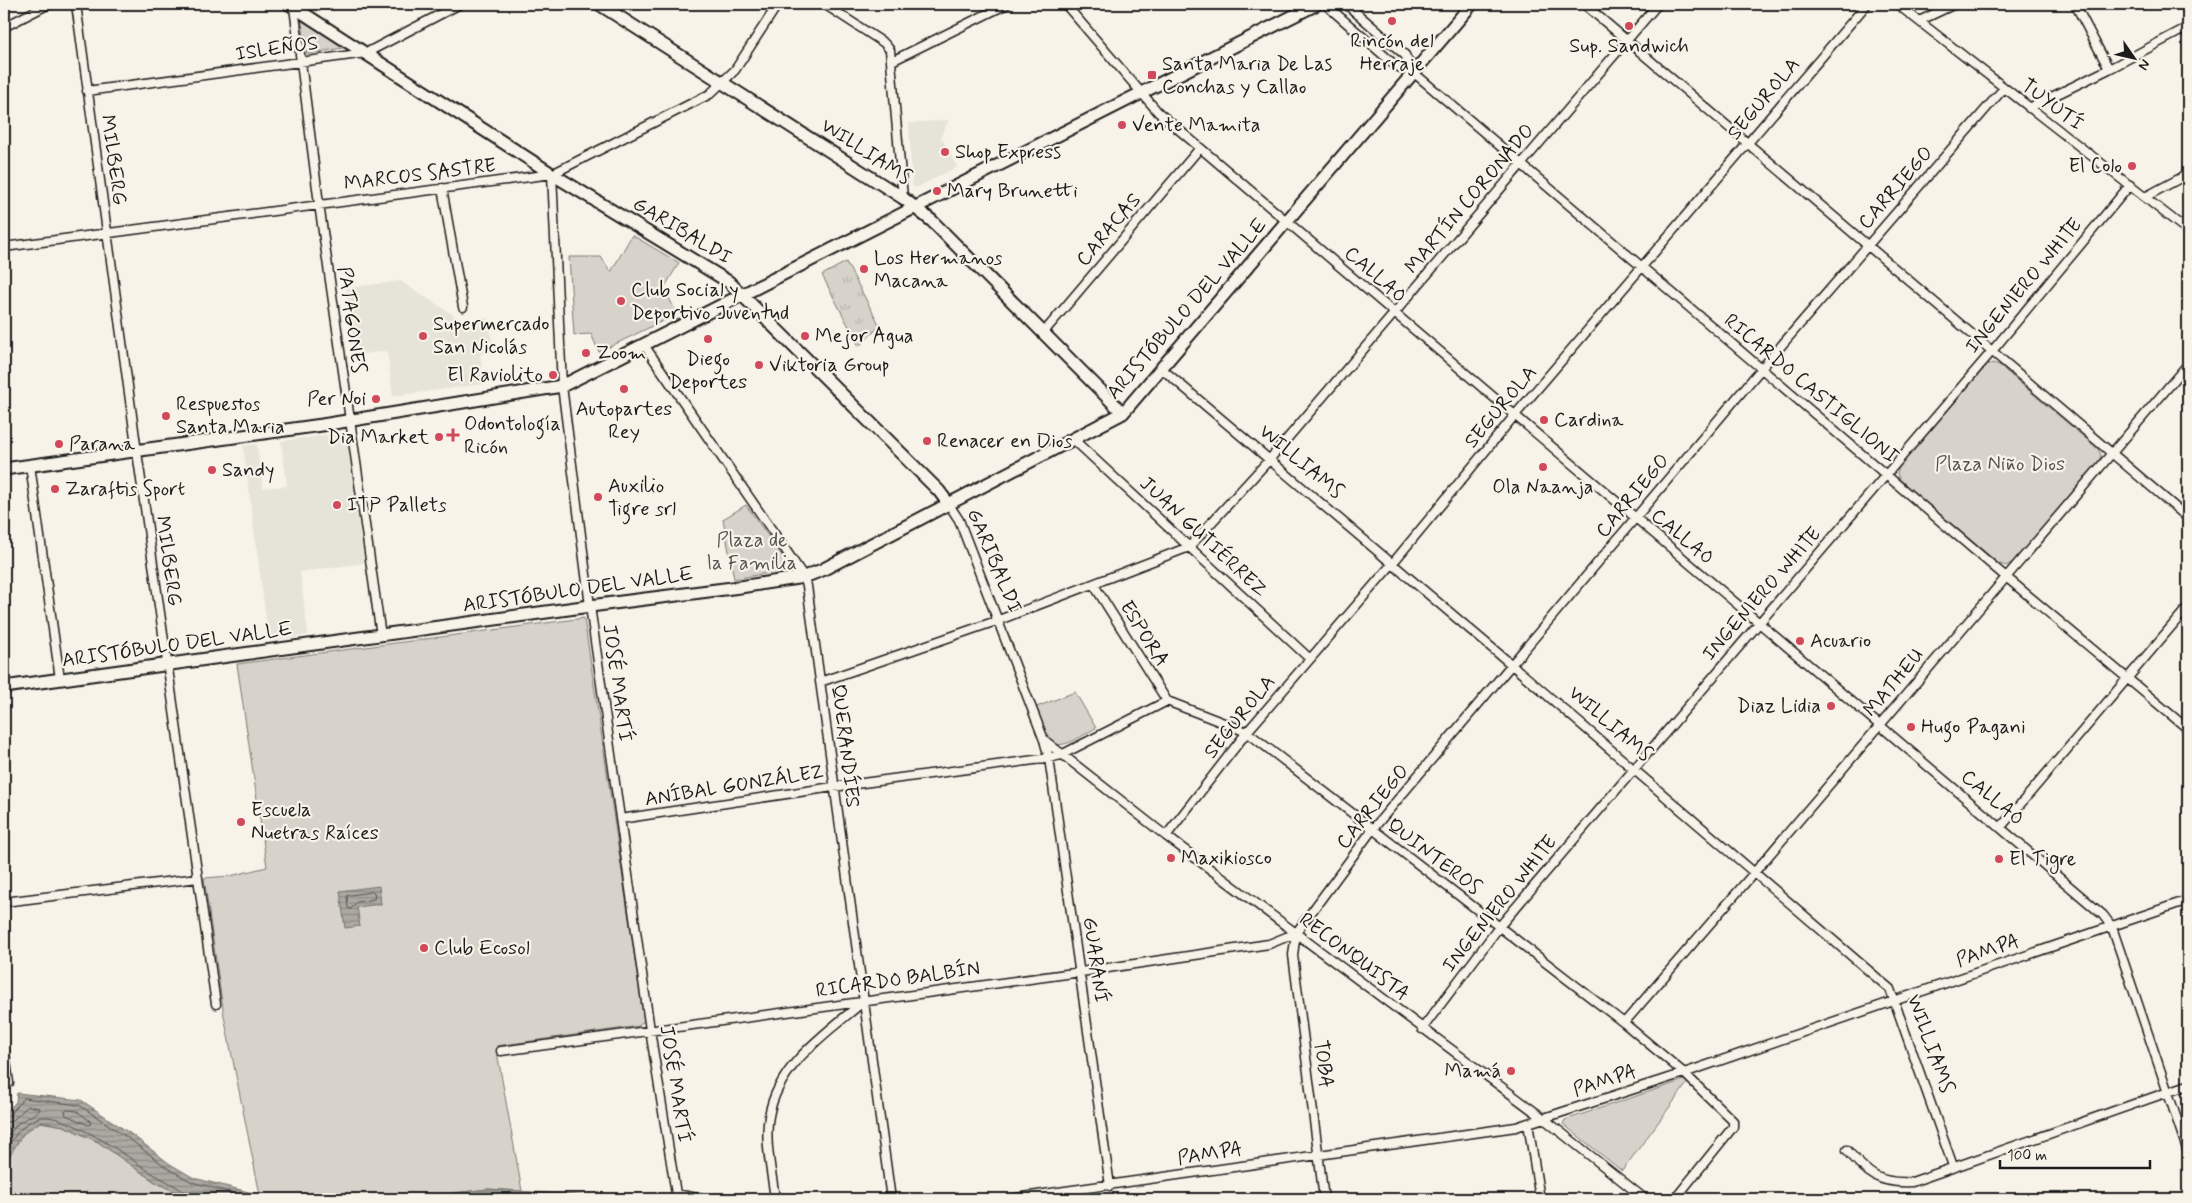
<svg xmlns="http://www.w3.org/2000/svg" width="2192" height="1203" viewBox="0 0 2192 1203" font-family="Mynerve,sans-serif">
	<defs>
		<pattern id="grass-tufts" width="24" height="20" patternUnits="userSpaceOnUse" patternTransform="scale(1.25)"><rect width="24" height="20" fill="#d7d3cb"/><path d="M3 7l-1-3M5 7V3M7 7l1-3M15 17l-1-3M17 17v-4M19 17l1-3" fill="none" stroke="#b8b5ae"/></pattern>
		<pattern id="water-rules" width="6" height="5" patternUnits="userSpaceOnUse" patternTransform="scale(1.25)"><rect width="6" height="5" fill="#aca9a2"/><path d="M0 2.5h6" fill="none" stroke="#8b8983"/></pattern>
	</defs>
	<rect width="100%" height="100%" fill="#f7f3e8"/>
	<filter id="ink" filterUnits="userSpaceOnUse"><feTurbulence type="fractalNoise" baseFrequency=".02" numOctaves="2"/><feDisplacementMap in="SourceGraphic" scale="10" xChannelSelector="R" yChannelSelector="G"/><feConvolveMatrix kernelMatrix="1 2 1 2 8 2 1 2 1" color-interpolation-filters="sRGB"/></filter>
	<g filter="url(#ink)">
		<path fill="#e6e3d9" d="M 949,120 L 941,136 L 957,167 L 916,188 L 912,185 L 909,123 Z
			M 400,281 L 463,321 L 489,318 L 493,352 L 480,354 L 484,384 L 393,396 L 387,351 L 356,355 L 347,288 Z
			M 342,433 L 347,437 L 364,563 L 300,572 L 308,635 L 269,641 L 243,446 L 257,444 L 263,488 L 287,486 L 281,441 Z"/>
		<path fill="url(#grass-tufts)" stroke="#7a7874" d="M 846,262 L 880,326 L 859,346 L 822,275 Z"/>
		<path fill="#d7d3cb" stroke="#7a7874" d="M 301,17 L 349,47 L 307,54 Z
			M 632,235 L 679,263 L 664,288 L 677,314 L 599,352 L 591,334 L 574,335 L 569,257 L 601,257 L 611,272 Z
			M 1993,363 L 1999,365 L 2098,449 L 2101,455 L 2099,462 L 2013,562 L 2006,566 L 1998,563 L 1901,481 L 1897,474 L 1899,467 L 1987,365 Z
			M 746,505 L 788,564 L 786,570 L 734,579 L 723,519 Z
			M 584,618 L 644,1020 L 639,1026 L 496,1046 L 522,1191 L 488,1189 L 428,1196 L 380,1199 L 285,1199 L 260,1195 L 224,1016 L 204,878 L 230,876 L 267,867 L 237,664 Z
			M 1075,692 L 1096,728 C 1082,735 1058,755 1046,738 C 1040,731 1037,717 1034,708 Z
			M 1687,1079 L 1689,1081 L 1622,1171 L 1563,1124 L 1565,1120 Z
			M 40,1122 L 64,1126 L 98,1142 L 155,1182 L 190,1199 L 4,1199 C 4,1161 5,1144 40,1122 Z"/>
		<path fill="url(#water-rules)" stroke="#72716c" d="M 379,886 L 381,904 L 357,907 L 360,926 L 345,928 L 340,891 Z
			M 17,1093 L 81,1100 L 131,1134 L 170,1164 L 194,1178 L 260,1195 L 285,1199 L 190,1199 L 155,1182 L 98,1142 L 64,1126 L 41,1122 L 24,1132 L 4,1165 L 4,1114 L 16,1102 Z
			M 488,1189 L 636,1199 L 380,1199 L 428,1196 Z"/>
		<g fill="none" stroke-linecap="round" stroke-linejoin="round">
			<path stroke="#565452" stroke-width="1" d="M 373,892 L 375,894 L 374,899 L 357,902 L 351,909 L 348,908 L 347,896 Z
				M 68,1110 L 77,1111 L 90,1121 L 91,1124 L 88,1125 L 66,1115 L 65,1112 Z
				M 4,1117 L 9,1115 L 24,1098 L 79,1105 L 128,1138 L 167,1168 L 192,1182 L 254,1199
				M 4,1123 L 13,1120 L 28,1106 L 40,1108 L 39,1111 L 17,1124 L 4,1141
				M 4,1153 C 12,1139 21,1124 38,1118 C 62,1109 130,1158 150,1172 C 159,1178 189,1191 190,1199
				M 446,1199 L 489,1194 L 575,1199"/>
			<defs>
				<path id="street" d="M 76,4 L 137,452 L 216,1004
					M 824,4 L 884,43 L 890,50 L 903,198
					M 1065,4 L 1158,112 L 2103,915 L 2112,927 L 2117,942 L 2188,1152
					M 1325,4 L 1396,66 L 1413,72 L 2006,577 L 2188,729
					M 1346,4 L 1405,55 L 1413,72
					M 1584,4 L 2188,518
					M 1897,4 L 2188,231
					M 2075,4 L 2109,69
					M 294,7 L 319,204 L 381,636
					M 1919,21 L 1955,4
					M 4,27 L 49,4
					M 892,61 L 1007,4
					M 87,91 L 366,53 L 460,4
					M 2029,108 L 2109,69 L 2188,27
					M 552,174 L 562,386 L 590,606 L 650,1030 L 676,1194 L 702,1199
					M 442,188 L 463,307
					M 2145,197 L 2188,174
					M 4,247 L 552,174 L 710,94 L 735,70 L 778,4
					M 1044,332 L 1200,148
					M 644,345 L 787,552 L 804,577 L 807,586 L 891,1199
					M 1161,368 L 1512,665 L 1890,989 L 1953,1166
					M 1073,439 L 1310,659
					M 30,465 L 60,679
					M 948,503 L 959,520 L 1044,740 L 1049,758 L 1110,1186
					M 1094,585 L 1167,701
					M 820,682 L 999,620 L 1189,547 L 1269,460 L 1658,4
					M 1044,740 L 1166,836 L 1543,1118 L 1645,1199
					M 620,819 L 833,787 L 1049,758 L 1061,755 L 1167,701 L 1247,732 L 1624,1023 L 1684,1073 L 1733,1121 L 1733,1127 L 1675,1199
					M 2001,827 L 2188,607
					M 1166,836 L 1247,732 L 1392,564 L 1515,415 L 1867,4
					M 4,902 L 198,878
					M 1624,1023 L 1753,874 L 2188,364
					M 1422,1029 L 1499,927 L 1993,350 L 2130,185
					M 4,1046 L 9,1083
					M 501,1051 L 1081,972 L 1269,944 L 1296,933
					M 1528,1123 L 1540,1199
					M 1847,1150 C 1868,1174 1878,1184 1912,1182 L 2188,1085
					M 775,1199 C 772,1173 764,1142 769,1116 C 778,1064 827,1033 864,1001
					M 1009,1199 L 1516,1127 L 1684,1073 L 2188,900
					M 1324,1199 L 1293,955 L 1296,933 L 1372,830 L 1761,369 L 2004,88"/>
				<path id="secondary" d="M 289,4 L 552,174 L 729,282 L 939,491 L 948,503
					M 599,4 L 903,198 L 932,221 L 1123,413
					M 4,469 L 322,425 L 562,386 L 1317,4
					M 4,687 L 590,606 L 740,587 L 804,577 L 822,570 L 1123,413 L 1472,4"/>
			</defs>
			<use href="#street" stroke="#1c1c1c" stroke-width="11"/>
			<use href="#secondary" stroke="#1c1c1c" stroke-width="15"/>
			<use href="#street" stroke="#f7f3e8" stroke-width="8"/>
			<use href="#secondary" stroke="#f7f3e8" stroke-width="11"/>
		</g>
	</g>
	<g fill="#d1495b" stroke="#f7f3e8" stroke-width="2">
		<circle cx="1392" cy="21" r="5"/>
		<circle cx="1629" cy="26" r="5"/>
		<rect x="1147" y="70" width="10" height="10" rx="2.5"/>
		<circle cx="1122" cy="125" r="5"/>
		<circle cx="945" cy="152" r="5"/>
		<circle cx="2132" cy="166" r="5"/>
		<circle cx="937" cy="191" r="5"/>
		<circle cx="864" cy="269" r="5"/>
		<circle cx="621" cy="301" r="5"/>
		<circle cx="423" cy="336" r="5"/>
		<circle cx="805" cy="336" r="5"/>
		<circle cx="708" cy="339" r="5"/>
		<circle cx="586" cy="353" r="5"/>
		<circle cx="759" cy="365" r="5"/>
		<circle cx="553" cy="375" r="5"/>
		<circle cx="624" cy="389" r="5"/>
		<circle cx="376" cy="399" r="5"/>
		<circle cx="166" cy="416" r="5"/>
		<circle cx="1544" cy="420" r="5"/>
		<path d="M450.5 427.5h5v5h5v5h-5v5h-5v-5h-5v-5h5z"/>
		<circle cx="439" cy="437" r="5"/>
		<circle cx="927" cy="441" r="5"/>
		<circle cx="59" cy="444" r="5"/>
		<circle cx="1543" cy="467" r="5"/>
		<circle cx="212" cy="470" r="5"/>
		<circle cx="55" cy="489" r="5"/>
		<circle cx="598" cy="497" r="5"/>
		<circle cx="337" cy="505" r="5"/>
		<circle cx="1800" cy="641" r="5"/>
		<circle cx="1831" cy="706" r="5"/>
		<circle cx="1911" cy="727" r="5"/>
		<circle cx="241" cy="822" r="5"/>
		<circle cx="1171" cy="858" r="5"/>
		<circle cx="1999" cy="859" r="5"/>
		<circle cx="424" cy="948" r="5"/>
		<circle cx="1511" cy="1071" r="5"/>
	</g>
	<g text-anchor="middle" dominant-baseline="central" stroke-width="4.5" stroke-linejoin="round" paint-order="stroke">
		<g font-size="20" fill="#1c1c1c" stroke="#f7f3e8" text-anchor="start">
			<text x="1392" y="41" text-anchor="middle">Rincón del<tspan x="1392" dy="23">Herraje</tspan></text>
			<text x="1629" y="46" text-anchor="middle">Sup. Sandwich</text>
			<text x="1162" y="64">Santa Maria De Las<tspan x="1162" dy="23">Conchas y Callao</tspan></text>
			<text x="1132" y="125">Vente Mamita</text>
			<text x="955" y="152">Shop Express</text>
			<text x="2122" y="166" text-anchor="end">El Colo</text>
			<text x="947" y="191">Mary Brunetti</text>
			<text x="874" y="258">Los Hermanos<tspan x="874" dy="23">Macana</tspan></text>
			<text x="631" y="290">Club Social y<tspan x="631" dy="23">Deportivo Juventud</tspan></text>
			<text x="433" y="324">Supermercado<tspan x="433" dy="23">San Nicolás</tspan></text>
			<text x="815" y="336">Mejor Agua</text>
			<text x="596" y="353">Zoom</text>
			<text x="708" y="359" text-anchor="middle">Diego<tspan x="708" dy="23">Deportes</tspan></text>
			<text x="769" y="365">Viktoria Group</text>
			<text x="543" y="375" text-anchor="end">El Raviolito</text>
			<text x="366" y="399" text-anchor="end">Per Noi</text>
			<text x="176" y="404">Respuestos<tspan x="176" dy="23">Santa Maria</tspan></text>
			<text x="624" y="409" text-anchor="middle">Autopartes<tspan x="624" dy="23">Rey</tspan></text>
			<text x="1554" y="420">Cardina</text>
			<text x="464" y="424">Odontología<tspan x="464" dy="23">Ricón</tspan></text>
			<text x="429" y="437" text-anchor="end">Dia Market</text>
			<text x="937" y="441">Renacer en Dios</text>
			<text x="69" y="444">Parana</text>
			<text x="222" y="470">Sandy</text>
			<text x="608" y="486">Auxilio<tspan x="608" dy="23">Tigre srl</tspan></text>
			<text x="1543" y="487" text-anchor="middle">Ola Naanja</text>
			<text x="65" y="489">Zaraftis Sport</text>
			<text x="347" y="505">ITP Pallets</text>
			<text x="1810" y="641">Acuario</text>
			<text x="1821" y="706" text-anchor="end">Diaz Lidia</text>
			<text x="1921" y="727">Hugo Pagani</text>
			<text x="251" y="810">Escuela<tspan x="251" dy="23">Nuetras Raíces</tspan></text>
			<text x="1181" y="858">Maxikiosco</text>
			<text x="2009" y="859">El Tigre</text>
			<text x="434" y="948">Club Ecosol</text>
			<text x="1501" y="1071" text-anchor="end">Mamá</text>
		</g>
		<g font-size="20" fill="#1c1c1c" stroke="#f7f3e8">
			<text transform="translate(277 49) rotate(-8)">ISLEÑOS</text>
			<text transform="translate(1764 99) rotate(-50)">SEGUROLA</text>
			<text transform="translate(2052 105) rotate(37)">TUYUTÍ</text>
			<text transform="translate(866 152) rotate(33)">WILLIAMS</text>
			<text transform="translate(113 160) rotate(82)">MILBERG</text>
			<text transform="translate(420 175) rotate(-7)">MARCOS SASTRE</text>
			<text transform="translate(1896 188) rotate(-49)">CARRIEGO</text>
			<text transform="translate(1470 199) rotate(-50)">MARTÍN CORONADO</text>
			<text transform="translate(1109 230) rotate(-50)">CARACAS</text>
			<text transform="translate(682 231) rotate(31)">GARIBALDI</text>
			<text transform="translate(1375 275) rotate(41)">CALLAO</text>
			<text transform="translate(2024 286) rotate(-50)">INGENIERO WHITE</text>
			<text transform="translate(1187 309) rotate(-49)">ARISTÓBULO DEL VALLE</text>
			<text transform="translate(351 320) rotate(82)">PATAGONES</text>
			<text transform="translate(1811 389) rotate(40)">RICARDO CASTIGLIONI</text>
			<text transform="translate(1501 407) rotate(-50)">SEGUROLA</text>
			<text transform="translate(1301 462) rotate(40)">WILLIAMS</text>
			<text transform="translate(1633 496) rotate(-50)">CARRIEGO</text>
			<text transform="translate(1203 537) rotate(43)">JUAN GUTIÉRREZ</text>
			<text transform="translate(1682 537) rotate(40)">CALLAO</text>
			<text transform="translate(168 561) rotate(82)">MILBERG</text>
			<text transform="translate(994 561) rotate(67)">GARIBALDI</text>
			<text transform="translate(578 590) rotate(-8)">ARISTÓBULO DEL VALLE</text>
			<text transform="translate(1762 594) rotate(-49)">INGENIERO WHITE</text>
			<text transform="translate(1144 634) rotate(58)">ESPORA</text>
			<text transform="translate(177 645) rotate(-8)">ARISTÓBULO DEL VALLE</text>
			<text transform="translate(617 683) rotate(82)">JOSÉ MARTÍ</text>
			<text transform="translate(1894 683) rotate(-50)">MATHEU</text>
			<text transform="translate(1240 717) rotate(-51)">SEGUROLA</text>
			<text transform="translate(1610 724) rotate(41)">WILLIAMS</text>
			<text transform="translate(845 746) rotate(83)">QUERANDÍES</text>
			<text transform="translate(734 786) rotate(-9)">ANÍBAL GONZÁLEZ</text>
			<text transform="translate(1992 798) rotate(40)">CALLAO</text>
			<text transform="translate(1373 807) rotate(-51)">CARRIEGO</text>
			<text transform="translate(1434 857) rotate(37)">QUINTEROS</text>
			<text transform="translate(1500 904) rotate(-51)">INGENIERO WHITE</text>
			<text transform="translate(1988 951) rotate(-19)">PAMPA</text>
			<text transform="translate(1354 957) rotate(37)">RECONQUISTA</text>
			<text transform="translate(1095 960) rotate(82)">GUARANÍ</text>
			<text transform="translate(898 980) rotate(-8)">RICARDO BALBÍN</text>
			<text transform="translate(1930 1044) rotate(70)">WILLIAMS</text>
			<text transform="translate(1323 1064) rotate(83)">TOBA</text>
			<text transform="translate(1605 1081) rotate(-18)">PAMPA</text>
			<text transform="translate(675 1084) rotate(81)">JOSÉ MARTÍ</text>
			<text transform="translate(1210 1154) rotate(-9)">PAMPA</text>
		</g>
		<g font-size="20" fill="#545351" stroke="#f7f3e8">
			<text x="2000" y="464">Plaza Niño Dios</text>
			<text x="752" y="540">Plaza de<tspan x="752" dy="23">la Familia</tspan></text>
		</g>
	</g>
	<rect width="2192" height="1203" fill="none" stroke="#f7f3e8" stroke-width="20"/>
	<rect x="10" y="10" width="2172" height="1183" fill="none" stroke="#1c1c1c" stroke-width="2" filter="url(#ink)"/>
	<g transform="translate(2134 58) rotate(124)" stroke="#f7f3e8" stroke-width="4" paint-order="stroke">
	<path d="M0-4L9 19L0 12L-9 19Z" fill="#1c1c1c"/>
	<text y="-8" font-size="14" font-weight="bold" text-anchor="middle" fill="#1c1c1c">N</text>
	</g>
	<path d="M2000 1160v8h150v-8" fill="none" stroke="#1c1c1c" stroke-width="2.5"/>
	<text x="2007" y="1160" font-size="15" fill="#1c1c1c" stroke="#f7f3e8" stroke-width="4" paint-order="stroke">100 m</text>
</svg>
